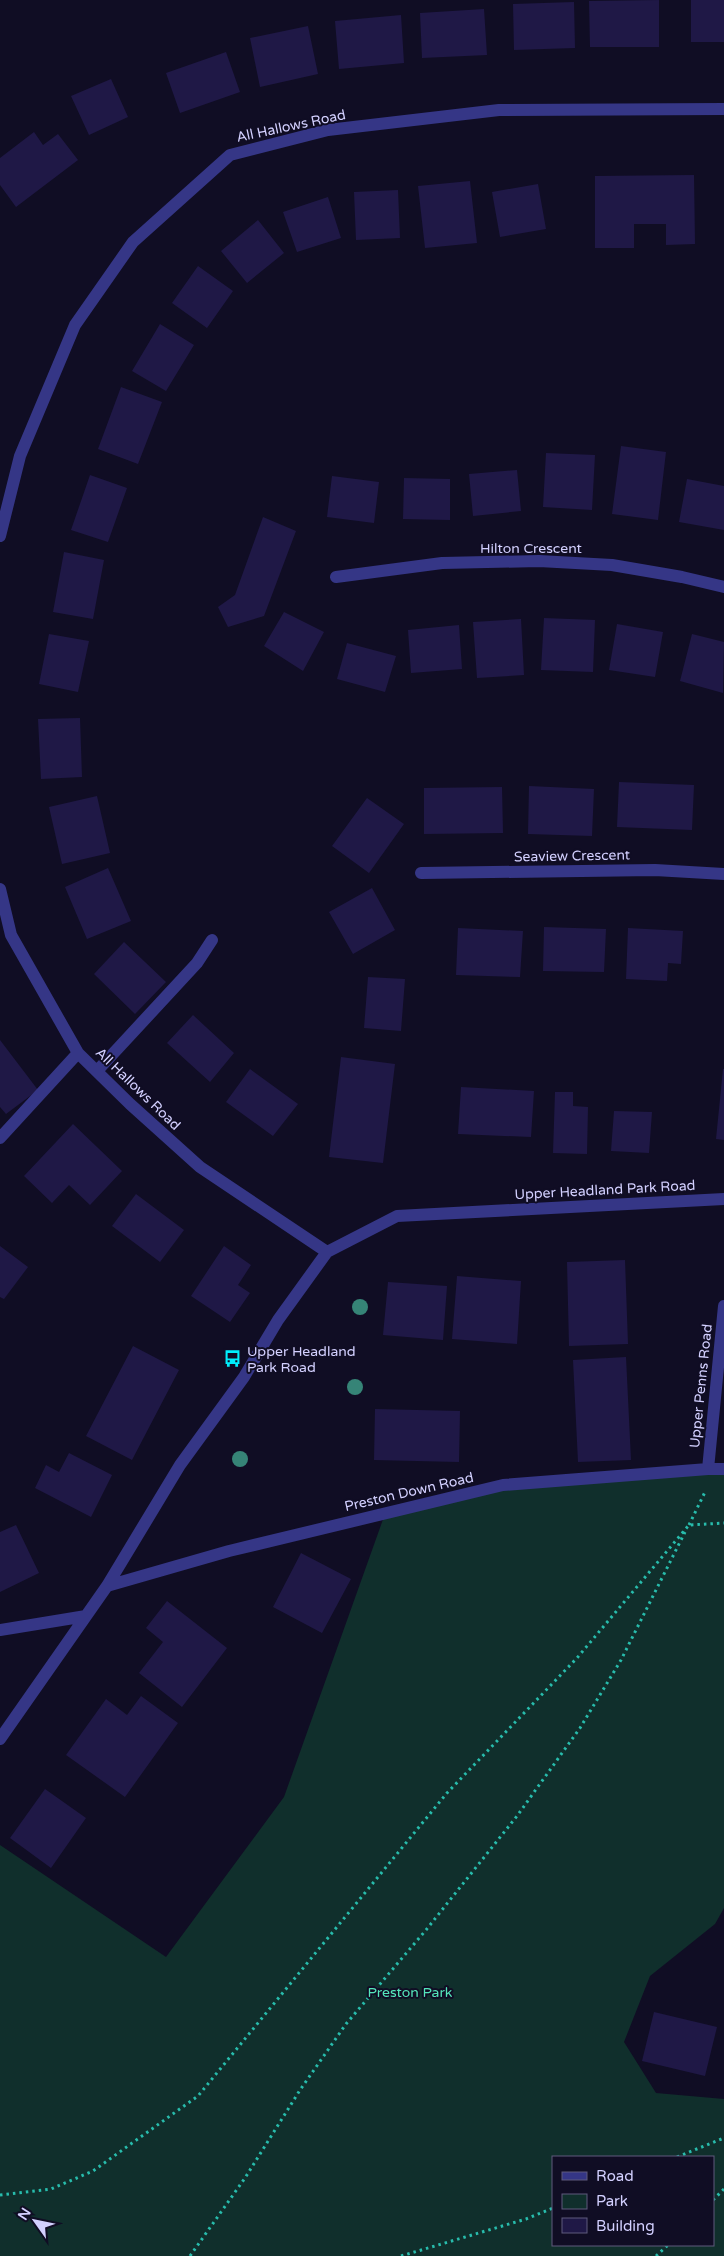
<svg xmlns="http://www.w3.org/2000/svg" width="724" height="2256" viewBox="0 0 724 2256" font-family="'Varela Round',sans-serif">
	<rect width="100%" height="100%" fill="#100d24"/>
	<path fill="#102f2c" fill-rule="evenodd" d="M 724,1469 L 724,1908 L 715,1924 L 650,1976 L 624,2042 L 656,2093 L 724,2099 L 724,2256 L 0,2256 L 0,1845 L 166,1957 L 284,1797 L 386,1511 L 503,1485 ZM 553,2157 L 713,2157 L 713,2245 L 553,2245 Z"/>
	<path fill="#1f1846" d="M 659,0 L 659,47 L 590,47 L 589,1 Z
		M 691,0 L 724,0 L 724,42 L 691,42 Z
		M 574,2 L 575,48 L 514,50 L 513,4 Z
		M 484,9 L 487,55 L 422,58 L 420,13 Z
		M 401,15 L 404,63 L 339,69 L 335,21 Z
		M 308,26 L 318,74 L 260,87 L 250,38 Z
		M 226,52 L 240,92 L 180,113 L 166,73 Z
		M 111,79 L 128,117 L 89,135 L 71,96 Z
		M 34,132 L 43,145 L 58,134 L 78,160 L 16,207 L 0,185 L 0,158 Z
		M 694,175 L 695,244 L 666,245 L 666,224 L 634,224 L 634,248 L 595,248 L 595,176 Z
		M 470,181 L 477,243 L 425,248 L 418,186 Z
		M 538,184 L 546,229 L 500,237 L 492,192 Z
		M 398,190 L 400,238 L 356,240 L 354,192 Z
		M 328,197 L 341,238 L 297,252 L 283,212 Z
		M 258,220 L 284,253 L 247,283 L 221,251 Z
		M 198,266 L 233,291 L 207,328 L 172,303 Z
		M 160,324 L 194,345 L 166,391 L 132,371 Z
		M 121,387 L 162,402 L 138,464 L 98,449 Z
		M 621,446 L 666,452 L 658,520 L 612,514 Z
		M 546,453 L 595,455 L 592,510 L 543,507 Z
		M 517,470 L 521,511 L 473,516 L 469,474 Z
		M 90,475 L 127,488 L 108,542 L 71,530 Z
		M 332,476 L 379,482 L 374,523 L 327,517 Z
		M 404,478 L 450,479 L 450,520 L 403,519 Z
		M 687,479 L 724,486 L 724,530 L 679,522 Z
		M 263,517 L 296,531 L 264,616 L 228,627 L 218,607 L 235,595 Z
		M 64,552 L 104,560 L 93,619 L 53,612 Z
		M 284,612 L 324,632 L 303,671 L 264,646 Z
		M 544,618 L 595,620 L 593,672 L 541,670 Z
		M 521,619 L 524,675 L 477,678 L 473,622 Z
		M 617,624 L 663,632 L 655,677 L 609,670 Z
		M 459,625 L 462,669 L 411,673 L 408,630 Z
		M 49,634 L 89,641 L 78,692 L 39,684 Z
		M 692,634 L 724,642 L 723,693 L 680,681 Z
		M 347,643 L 396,656 L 385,692 L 337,679 Z
		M 80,718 L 82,777 L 41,779 L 38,719 Z
		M 619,782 L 694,785 L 692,830 L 617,827 Z
		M 529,786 L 594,789 L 592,836 L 528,834 Z
		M 502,787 L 503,833 L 424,834 L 424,788 Z
		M 97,796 L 110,853 L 62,864 L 49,807 Z
		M 367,798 L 404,824 L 369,873 L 332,846 Z
		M 108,868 L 131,921 L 87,939 L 65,887 Z
		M 372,888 L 395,930 L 353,954 L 329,912 Z
		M 544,927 L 606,929 L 604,972 L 543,971 Z
		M 458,928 L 523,931 L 520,977 L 456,975 Z
		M 628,928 L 683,931 L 681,964 L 668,963 L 667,981 L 626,979 Z
		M 124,942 L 166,982 L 135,1014 L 94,974 Z
		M 368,977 L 405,979 L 401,1031 L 364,1028 Z
		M 193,1015 L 234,1053 L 210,1082 L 167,1043 Z
		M 0,1040 L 38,1090 L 6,1114 L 0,1107 Z
		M 341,1057 L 395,1064 L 383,1163 L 329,1157 Z
		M 250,1069 L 298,1104 L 273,1136 L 226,1102 Z
		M 723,1069 L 724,1069 L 724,1140 L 716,1139 Z
		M 461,1087 L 534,1091 L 531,1137 L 458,1134 Z
		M 555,1092 L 573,1092 L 573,1106 L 588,1107 L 587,1154 L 553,1153 Z
		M 614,1111 L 652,1112 L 649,1153 L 611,1151 Z
		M 73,1124 L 122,1171 L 90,1205 L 69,1185 L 52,1203 L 24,1176 Z
		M 136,1194 L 184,1230 L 160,1262 L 112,1226 Z
		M 0,1246 L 28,1267 L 4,1299 L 0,1297 Z
		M 224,1246 L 251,1265 L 238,1285 L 250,1293 L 230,1322 L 191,1296 Z
		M 625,1260 L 628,1344 L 569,1346 L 567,1262 Z
		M 457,1276 L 521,1281 L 517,1344 L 452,1339 Z
		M 388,1282 L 447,1286 L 443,1340 L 383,1335 Z
		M 133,1346 L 179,1370 L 132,1460 L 86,1436 Z
		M 626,1357 L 631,1460 L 578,1462 L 573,1360 Z
		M 375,1409 L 460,1411 L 459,1462 L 374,1460 Z
		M 69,1453 L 112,1475 L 91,1517 L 35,1488 L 46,1465 L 59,1472 Z
		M 16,1525 L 39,1573 L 0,1592 L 0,1532 Z
		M 301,1553 L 351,1579 L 322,1633 L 273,1607 Z
		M 167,1601 L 227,1648 L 182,1707 L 139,1673 L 163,1642 L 146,1628 Z
		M 141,1696 L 178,1723 L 125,1797 L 66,1755 L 106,1699 L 127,1715 Z
		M 45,1789 L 86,1818 L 51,1868 L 10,1838 Z
		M 654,2012 L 717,2027 L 705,2076 L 642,2061 Z"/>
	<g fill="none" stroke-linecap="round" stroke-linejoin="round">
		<path stroke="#28bcac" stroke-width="3" stroke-dasharray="2.5 4" stroke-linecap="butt" d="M 689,1525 L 705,1492
			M 677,2157 L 724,2138
			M 0,2195 L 51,2189 L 93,2171 L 198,2096 L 447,1793 L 577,1658 L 689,1525 L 724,1523
			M 713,2200 L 724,2189
			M 190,2256 L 245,2178 L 300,2090 L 346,2024 L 426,1930 L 517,1816 L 580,1728 L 621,1660 L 685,1532
			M 401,2256 L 526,2219 L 553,2208
			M 656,2256 L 668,2245"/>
		<path stroke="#353686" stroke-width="12" d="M 0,536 L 20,456 L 75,325 L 133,242 L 230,155 L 328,130 L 499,110 L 724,109
			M 336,577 L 442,563 L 539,561 L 612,565 L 682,577 L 724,587
			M 421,873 L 655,870 L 724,874
			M 0,889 L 11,935 L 78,1053 L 130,1104 L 200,1167 L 327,1252
			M 97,1071 L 197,963 L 212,940
			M 0,1138 L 78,1053
			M 708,1469 L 724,1306
			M 107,1586 L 229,1551 L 503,1485 L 708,1469 L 724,1469
			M 0,1630 L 86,1616
			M 0,1739 L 107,1586 L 180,1465 L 244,1377 L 278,1320 L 327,1252 L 397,1216 L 724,1199"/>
	</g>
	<g fill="#368477">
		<circle cx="360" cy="1307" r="8"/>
		<circle cx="355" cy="1387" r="8"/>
		<circle cx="240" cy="1459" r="8"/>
	</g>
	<defs>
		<symbol id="bus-bare" viewBox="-9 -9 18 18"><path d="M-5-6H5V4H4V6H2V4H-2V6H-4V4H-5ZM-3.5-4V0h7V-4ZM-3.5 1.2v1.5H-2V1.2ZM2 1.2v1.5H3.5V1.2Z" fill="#00eefb" stroke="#100d24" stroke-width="2.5" paint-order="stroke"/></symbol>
	</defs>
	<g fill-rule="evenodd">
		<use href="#bus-bare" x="220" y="1346" width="25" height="25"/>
	</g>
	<g text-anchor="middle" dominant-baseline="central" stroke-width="4" stroke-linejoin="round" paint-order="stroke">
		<g font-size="14" fill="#d3d0ff" stroke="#100d24">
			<text transform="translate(291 126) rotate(-12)">All Hallows Road</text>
			<text x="531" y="548">Hilton Crescent</text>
			<text transform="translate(572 856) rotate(-1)">Seaview Crescent</text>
			<text transform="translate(138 1089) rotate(44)">All Hallows Road</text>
			<text transform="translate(605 1190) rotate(-3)">Upper Headland Park Road</text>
			<text transform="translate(701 1386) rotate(-84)">Upper Penns Road</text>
			<text transform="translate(409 1492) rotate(-13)">Preston Down Road</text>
		</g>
		<g font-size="14" fill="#d3d0ff" stroke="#100d24" text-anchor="start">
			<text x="247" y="1351">Upper Headland<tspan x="247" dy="16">Park Road</tspan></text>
		</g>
		<g font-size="14" fill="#55e6bb" stroke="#100d24">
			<text x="410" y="1992">Preston Park</text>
		</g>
	</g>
	<rect x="552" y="2156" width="162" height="90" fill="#100d24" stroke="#5e5b7c"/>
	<rect x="562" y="2172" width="25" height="8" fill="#353686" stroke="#5e5b7c"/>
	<text x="596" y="2181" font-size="15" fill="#d3d0ff">Road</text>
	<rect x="562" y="2194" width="25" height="15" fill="#102f2c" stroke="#5e5b7c"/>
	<text x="596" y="2206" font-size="15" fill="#d3d0ff">Park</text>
	<rect x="562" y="2218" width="25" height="15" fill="#1f1846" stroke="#5e5b7c"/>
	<text x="596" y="2231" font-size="15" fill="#d3d0ff">Building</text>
	<g transform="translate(35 2221) rotate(303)" stroke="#100d24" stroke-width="4" paint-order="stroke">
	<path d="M0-4L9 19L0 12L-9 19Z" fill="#d3d0ff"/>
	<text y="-8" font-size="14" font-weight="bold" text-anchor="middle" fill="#d3d0ff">N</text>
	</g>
</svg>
